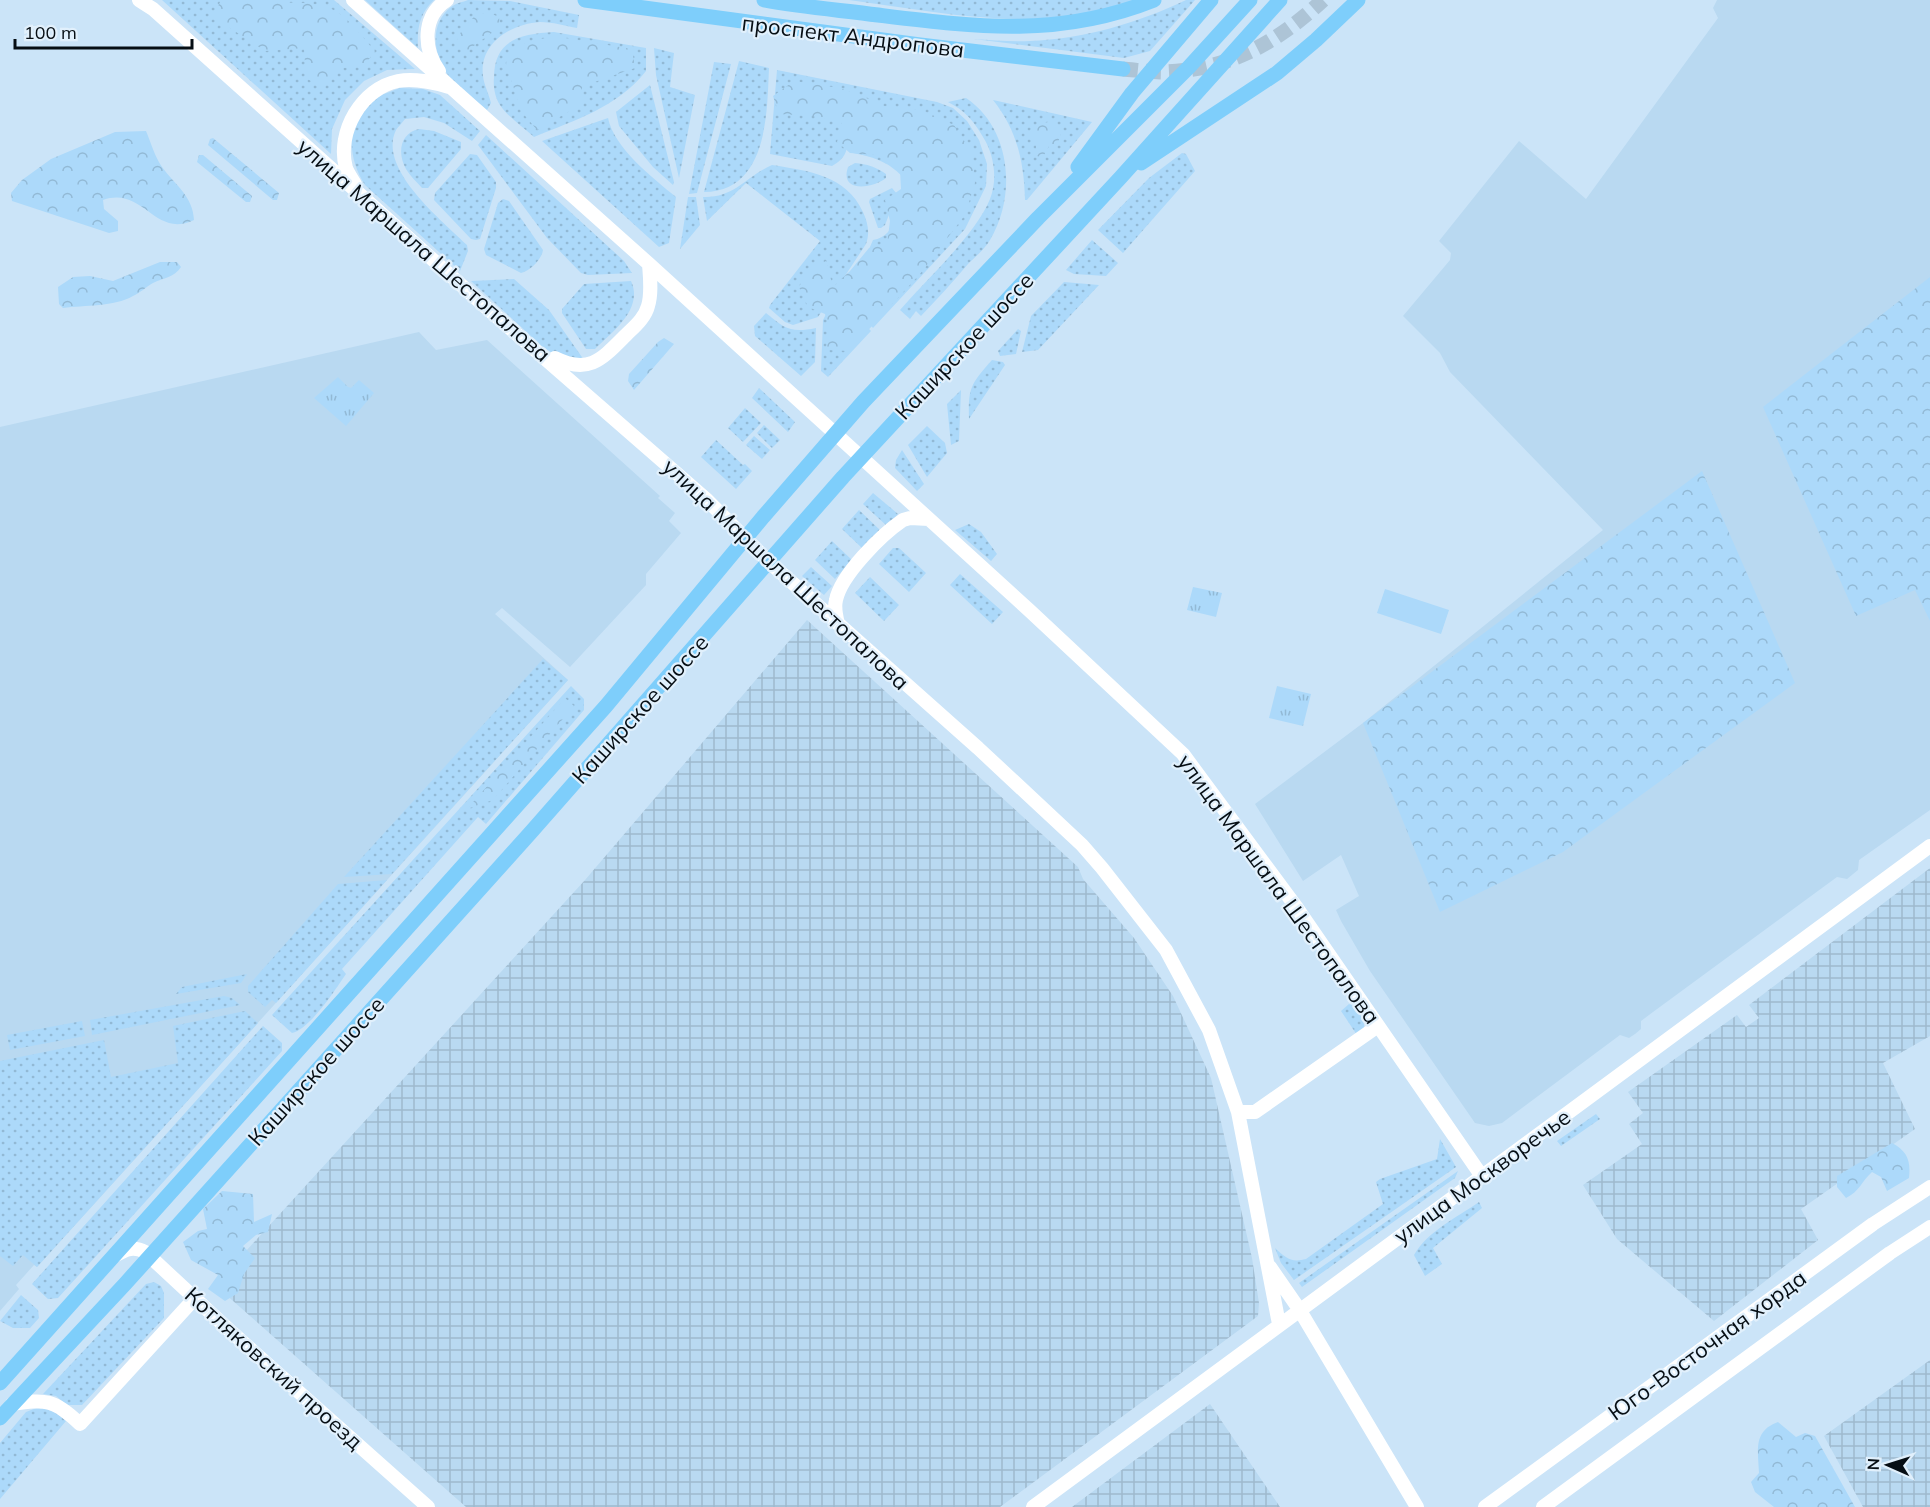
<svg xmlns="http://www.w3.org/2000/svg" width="1930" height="1507" viewBox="0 0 1930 1507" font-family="Mulish,sans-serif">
	<defs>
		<pattern id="industrial-grid" width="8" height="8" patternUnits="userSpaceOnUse" patternTransform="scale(1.5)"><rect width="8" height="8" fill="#b9d9f1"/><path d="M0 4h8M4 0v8" fill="none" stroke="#9eb9ce"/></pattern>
		<pattern id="grass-dots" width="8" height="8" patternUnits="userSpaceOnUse" patternTransform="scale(1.5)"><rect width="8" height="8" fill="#acd9fa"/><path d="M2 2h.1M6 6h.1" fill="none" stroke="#92b9d5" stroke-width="1.8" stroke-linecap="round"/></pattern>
		<pattern id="forest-crowns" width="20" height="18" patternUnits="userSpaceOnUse" patternTransform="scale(1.5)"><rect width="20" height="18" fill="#acd9fa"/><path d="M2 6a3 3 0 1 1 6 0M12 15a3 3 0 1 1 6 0" fill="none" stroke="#92b9d5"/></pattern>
		<pattern id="park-tufts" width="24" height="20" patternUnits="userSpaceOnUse" patternTransform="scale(1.5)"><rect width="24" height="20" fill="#acd9fa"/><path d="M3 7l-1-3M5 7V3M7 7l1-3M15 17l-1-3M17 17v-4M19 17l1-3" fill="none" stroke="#92b9d5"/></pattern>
	</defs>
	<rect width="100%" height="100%" fill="#cbe4f8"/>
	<path fill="#b9d9f1" d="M 1717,0 L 1930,0 L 1930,810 L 1859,860 L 1858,870 L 1847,879 L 1837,877 L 1653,1012 L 1641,1021 L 1641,1029 L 1635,1034 L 1629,1038 L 1620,1035 L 1502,1123 L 1489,1126 L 1475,1123 L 1370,971 L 1341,921 L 1336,910 L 1359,896 L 1341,855 L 1303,881 L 1255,804 L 1363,723 L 1603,530 L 1450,372 L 1440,353 L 1403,316 L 1450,260 L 1451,253 L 1439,241 L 1519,141 L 1586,199 L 1718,18 L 1713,8 Z
		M 419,332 L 436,350 L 487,340 L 660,496 L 658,498 L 675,513 L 669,521 L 681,533 L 646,574 L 646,585 L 570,667 L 502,608 L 495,614 L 568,680 L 37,1267 L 34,1265 L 16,1285 L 19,1289 L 0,1311 L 0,427 Z"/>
	<path fill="url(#industrial-grid)" d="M 807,620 L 1078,867 L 1083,879 L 1134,938 L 1173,996 L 1211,1078 L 1252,1258 L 1259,1303 L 1258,1316 L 1000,1507 L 466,1507 L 215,1285 L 585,880 Z
		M 1930,868 L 1930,1036 L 1883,1063 L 1915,1129 L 1801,1209 L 1818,1240 L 1714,1321 L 1617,1239 L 1583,1185 L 1642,1144 L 1629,1124 L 1643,1113 L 1628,1092 L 1737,1015 L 1746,1027 L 1759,1018 L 1749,1005 Z
		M 1930,1360 L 1930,1507 L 1863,1507 L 1824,1436 Z
		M 1210,1404 L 1280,1507 L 1072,1507 Z"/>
	<path fill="url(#grass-dots)" d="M 162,0 L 334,0 L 415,69 L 387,70 L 364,81 L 345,100 L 332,129 L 331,154 Z
		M 365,0 L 434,0 C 419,14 417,29 418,48 Z
		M 468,0 L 510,1 L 579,15 L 577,28 C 566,26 552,22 540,22 C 511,24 479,43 483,76 C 484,85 489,94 491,103 L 487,110 C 474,99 458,88 448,75 C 433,55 429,24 451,7 C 456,3 463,2 468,0 Z
		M 849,0 L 1136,0 C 1125,4 1113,9 1101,11 C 1018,30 932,11 849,0 Z
		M 1186,0 L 1195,0 L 1150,51 L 1124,58 L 974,39 C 992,40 1012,42 1030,41 C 1083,39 1138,23 1186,0 Z
		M 554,32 L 646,48 L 646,71 C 618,107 575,120 534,137 C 523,127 508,117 500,105 C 495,98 493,86 494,78 C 494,39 521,34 554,32 Z
		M 654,48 L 674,53 L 670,87 L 695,95 L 679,178 L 656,75 Z
		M 739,61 L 769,68 C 767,113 768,191 704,192 Z
		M 714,62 L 731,64 L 697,193 L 689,194 Z
		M 777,70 L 937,102 L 953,108 L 967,121 L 979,140 L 987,164 L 986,186 L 965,229 L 873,328 L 840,290 L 863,263 L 873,240 C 898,237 902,199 906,180 C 889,162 877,158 853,153 L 847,144 C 847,155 841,161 832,166 L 770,154 Z
		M 650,85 L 674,182 L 673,185 L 653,167 L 619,126 L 616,112 Z
		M 400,88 L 423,89 L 440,95 L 480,131 L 472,141 L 444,123 L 424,117 L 405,119 C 402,123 398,127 396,130 C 377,169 443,221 467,245 L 468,251 L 460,271 L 365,185 C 346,155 345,118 378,97 C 385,93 393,91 400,88 Z
		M 966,98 C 1011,128 1017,195 990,240 C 985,249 975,257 968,264 C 953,282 937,299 921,316 L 916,311 L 910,319 L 900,310 C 926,280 976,234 990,199 C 998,179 994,154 983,137 C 974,121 964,110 948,102 Z
		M 993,100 L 1092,122 L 1027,200 L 1025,200 C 1024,162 1017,130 993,100 Z
		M 608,118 C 614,148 653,178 676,197 L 669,243 L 659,247 L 542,141 Z
		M 419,129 L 434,131 L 461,142 L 461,149 L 428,188 L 422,188 C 417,182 410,176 406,169 C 397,153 400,133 419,129 Z
		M 486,135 L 624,261 L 632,273 L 588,275 L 581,273 L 547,238 L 478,145 Z
		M 1182,153 L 1186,154 L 1195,171 L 1123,253 L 1098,230 L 1149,178 Z
		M 470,154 L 477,155 L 496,182 L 496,188 L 480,239 L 476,240 L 471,239 L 434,200 L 435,193 Z
		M 855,163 C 867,164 876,167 886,174 L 886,178 C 874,188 839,194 848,167 Z
		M 772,165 C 809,171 846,175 863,212 C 868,223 870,233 866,244 L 818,317 L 793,325 L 785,322 L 769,308 L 770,305 L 820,241 L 746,183 L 707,221 L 703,197 C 735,198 745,177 772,165 Z
		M 892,188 L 897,194 L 885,225 L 881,228 L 878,228 L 869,202 L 870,199 Z
		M 688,197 L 696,197 L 700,225 L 680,249 Z
		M 503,199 L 509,201 L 543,250 C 542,259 530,271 521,273 L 486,255 L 484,249 L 498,203 Z
		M 1092,240 L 1118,263 L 1106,276 L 1074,274 L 1066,270 Z
		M 514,279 L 549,310 L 584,360 L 557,356 L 543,347 L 471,281 Z
		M 631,281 C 644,309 612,332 595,349 L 586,349 L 562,313 L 562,309 L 584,284 Z
		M 1064,282 L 1099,285 L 1038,350 L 1022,352 L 1031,316 Z
		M 837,293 L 871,331 L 828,377 L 821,371 L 823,320 Z
		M 766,313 C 785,329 791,333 816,328 L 815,362 L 801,376 L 755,336 L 754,326 Z
		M 1018,329 L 1021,331 L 1016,354 L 1000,356 L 998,351 Z
		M 992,360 L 1003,362 L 1005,365 L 969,419 C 968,387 971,384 992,360 Z
		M 759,388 L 795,422 L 788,432 L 752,398 Z
		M 961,390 L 959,441 L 951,445 L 947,404 Z
		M 745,408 L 761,423 L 743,442 L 728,428 Z
		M 764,425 L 780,440 L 772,448 L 757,433 Z
		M 927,426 L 945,443 L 947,453 L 927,477 L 908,445 Z
		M 754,436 L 770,450 L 762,459 L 746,445 Z
		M 716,440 L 743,465 L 745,464 L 752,471 L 736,489 L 701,457 Z
		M 902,450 L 924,484 L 917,491 L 895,468 L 896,460 Z
		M 873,493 L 898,514 L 887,526 L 863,504 Z
		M 859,510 L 880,530 L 863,549 L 842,529 Z
		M 969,524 L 981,532 L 997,554 L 991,561 L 955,530 Z
		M 832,541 L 852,560 L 835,579 L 815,560 Z
		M 893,548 L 899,548 L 926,573 L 909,592 L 879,564 Z
		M 811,567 L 832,586 L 824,595 L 802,576 Z
		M 960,574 L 1003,612 L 992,624 L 950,585 Z
		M 870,577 L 899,605 L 884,621 L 855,593 Z
		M 543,659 L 568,680 L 392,874 L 344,877 Z
		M 571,686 L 584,699 L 584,710 L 486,824 L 478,817 L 342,969 L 346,974 C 335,990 310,1029 292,1033 L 272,1015 Z
		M 387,880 L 276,1003 L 272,1000 L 265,1007 L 248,992 L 248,986 L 338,884 Z
		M 247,974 L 241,983 L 176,994 L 182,987 Z
		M 224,996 L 232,998 L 240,1005 L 92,1035 L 90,1020 Z
		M 1349,1004 C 1358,1007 1365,1020 1364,1028 L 1357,1035 L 1341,1011 Z
		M 245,1011 L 258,1023 L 37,1267 L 23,1255 L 13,1266 L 0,1256 L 0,1061 L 104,1040 L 111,1077 L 178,1063 L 173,1026 Z
		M 82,1021 L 85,1036 L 10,1050 L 7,1035 Z
		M 263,1026 L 282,1043 L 282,1051 L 58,1298 L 48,1299 L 32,1284 Z
		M 1596,1114 L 1600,1119 L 1561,1146 L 1557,1141 Z
		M 1440,1139 L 1456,1167 L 1294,1280 L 1281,1263 L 1275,1248 C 1286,1258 1291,1263 1306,1259 L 1383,1204 L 1376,1182 L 1380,1179 L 1437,1159 Z
		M 1458,1171 L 1455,1178 L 1302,1287 L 1299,1283 Z
		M 1479,1202 L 1482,1208 L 1433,1248 L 1442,1264 L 1425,1276 L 1414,1255 C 1428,1231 1456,1218 1479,1202 Z
		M 154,1282 L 161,1286 L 164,1293 L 164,1318 L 82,1405 L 67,1405 L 56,1396 L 43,1394 L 146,1284 Z
		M 21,1295 L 38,1310 L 39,1318 L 30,1328 L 13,1328 L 0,1321 Z
		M 39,1407 L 55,1412 L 66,1421 L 0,1499 L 0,1443 L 26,1412 Z"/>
	<path fill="url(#forest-crowns)" d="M 221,0 L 279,0 L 284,3 C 337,0 344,15 375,51 L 363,67 L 337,68 L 321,87 L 306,78 L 304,48 L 265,51 L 213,17 Z
		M 477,13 L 492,14 L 499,17 L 500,27 L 468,50 L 458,44 L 457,37 Z
		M 553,36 L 632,49 L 635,68 L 583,86 L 580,92 L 582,104 L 537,130 L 521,111 L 506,63 L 514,46 Z
		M 794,81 L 839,88 L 860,95 L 883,106 L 921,110 L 954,125 L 972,153 L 975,183 L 965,215 L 920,274 L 849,351 L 826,350 L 829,327 L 825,314 L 808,307 L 799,287 L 808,270 L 826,261 L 833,287 L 850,271 L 869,248 L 887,244 L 890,221 L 885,200 L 901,189 L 900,170 L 878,155 L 850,153 L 837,142 L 842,123 L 813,116 L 779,114 L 773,96 Z
		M 1052,121 L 1061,135 L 1057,144 L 1050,144 L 1043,157 L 1036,156 L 1036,141 L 1029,135 L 1032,126 Z
		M 146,131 C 151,143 155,157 162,167 C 175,185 193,196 194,220 C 154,239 144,186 103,200 L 104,209 L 118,221 L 118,231 L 109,233 L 12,201 L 11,193 L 22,180 L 51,159 L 115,132 Z
		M 213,138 L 279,193 L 277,200 L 273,200 L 208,145 L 210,139 Z
		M 199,155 L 203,155 L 252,196 L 250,202 L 246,202 L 197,162 Z
		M 160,262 L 177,262 L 181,267 C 175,277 163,278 153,283 C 146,287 140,293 133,296 C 114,307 85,305 63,308 L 59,304 L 58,287 L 73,277 L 90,276 L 113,281 Z
		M 1930,277 L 1930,621 L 1915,590 L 1856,616 L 1763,407 Z
		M 664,338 L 674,344 L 634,390 L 628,381 L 629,374 L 658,342 Z
		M 1702,471 L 1795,683 L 1563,852 L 1440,912 L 1363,723 Z
		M 565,698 L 574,706 L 493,800 L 467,809 Z
		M 1892,1143 C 1907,1151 1911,1160 1909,1178 L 1887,1191 L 1881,1177 L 1872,1172 C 1861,1182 1860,1191 1846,1198 L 1837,1187 L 1837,1176 Z
		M 222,1191 L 253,1194 L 254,1222 L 272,1214 L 268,1232 L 256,1235 L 243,1246 L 255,1258 L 244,1274 L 238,1293 L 225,1301 L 208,1289 L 218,1275 L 191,1260 L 183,1242 L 198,1231 L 207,1229 L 203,1209 Z
		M 1778,1422 L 1796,1437 L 1805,1433 L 1815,1436 L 1855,1507 L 1774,1507 L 1755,1492 L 1751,1482 L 1759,1473 C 1758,1450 1753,1431 1778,1422 Z"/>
	<path fill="url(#park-tufts)" d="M 338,377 L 348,387 L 351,388 L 359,380 L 374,393 L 346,426 L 314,398 Z
		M 1193,587 L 1222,593 L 1216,617 L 1187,610 Z
		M 1277,686 L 1311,694 L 1303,726 L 1269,718 Z"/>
	<path fill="#acd9fa" d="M 1385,589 L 1449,610 L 1441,634 L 1377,613 Z"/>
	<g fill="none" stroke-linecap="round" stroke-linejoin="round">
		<path stroke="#adc4d6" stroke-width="15" stroke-dasharray="15 8" stroke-linecap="butt" d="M 1123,69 C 1136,70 1150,72 1164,72 C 1228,70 1277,43 1323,0"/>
		<path stroke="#fff" stroke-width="14" d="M 139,0 L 153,9 L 489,310 L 706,499 L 769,562 L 978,748 L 1082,845 L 1102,868 L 1166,950 L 1209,1030 L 1238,1112 L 1279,1324
			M 353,0 L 649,264 L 1030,611 L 1183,754 L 1297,908 L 1481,1175
			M 439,71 C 423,49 422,16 447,0
			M 355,184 C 352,179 348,173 346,168 C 336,132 362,88 398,81 C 415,78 432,82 449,87
			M 555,358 C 589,375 602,359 626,335 C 634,327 645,318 648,306 C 652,293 650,278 649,264
			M 838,624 C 836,616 834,608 836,600 C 841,575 881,535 903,520 L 910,518 L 929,519
			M 1238,1112 L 1255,1112 L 1378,1026
			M 116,1255 C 126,1249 134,1246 145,1252 L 228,1329 L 428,1507
			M 1270,1267 L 1299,1309 L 1417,1507
			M 12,1404 C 46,1399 54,1399 80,1424 L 195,1298
			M 1033,1507 L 1930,846
			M 1485,1507 L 1873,1224 L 1930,1187
			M 1543,1507 L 1890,1253 L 1930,1227"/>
		<path stroke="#7ecefb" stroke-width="15" d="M 585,0 L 920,45 L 1123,69
			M 764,0 C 801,7 840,10 878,15 C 976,27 1059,38 1154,0
			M 1141,163 L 1277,73 L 1316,40 L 1358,0
			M 1078,167 L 1132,93 L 1211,0
			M 0,1383 L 606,706 L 763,517 L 863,402 L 1038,218 L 1189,67 L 1250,0
			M 0,1418 L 125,1284 L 532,831 L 843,477 L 1121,177 L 1280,0"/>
	</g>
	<g text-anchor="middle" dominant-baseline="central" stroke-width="4.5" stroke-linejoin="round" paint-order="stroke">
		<g font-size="22" fill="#060e14" stroke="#e1f0fc">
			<text transform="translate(853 36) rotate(7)">проспект Андропова</text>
			<text transform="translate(424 250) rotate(41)">улица Маршала Шестопалова</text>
			<text transform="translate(964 346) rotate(-47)">Каширское шоссе</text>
			<text transform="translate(786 574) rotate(43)">улица Маршала Шестопалова</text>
			<text transform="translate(640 709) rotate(-48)">Каширское шоссе</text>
			<text transform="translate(1279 889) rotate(54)">улица Маршала Шестопалова</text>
			<text transform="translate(316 1071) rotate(-48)">Каширское шоссе</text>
			<text transform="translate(1482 1176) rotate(-36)">улица Москворечье</text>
			<text transform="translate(1707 1345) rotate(-36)">Юго-Восточная хорда</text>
			<text transform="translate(274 1368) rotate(42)">Котляковский проезд</text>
		</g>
	</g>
	<g transform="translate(1888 1465) rotate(273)" stroke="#e1f0fc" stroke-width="4.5" paint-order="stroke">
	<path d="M0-4.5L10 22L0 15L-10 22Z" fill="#060e14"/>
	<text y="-9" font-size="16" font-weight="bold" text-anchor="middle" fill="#060e14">N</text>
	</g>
	<path d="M15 39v9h177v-9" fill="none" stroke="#060e14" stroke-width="3"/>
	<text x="24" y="39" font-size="18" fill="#060e14" stroke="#e1f0fc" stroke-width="4.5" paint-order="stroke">100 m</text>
</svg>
